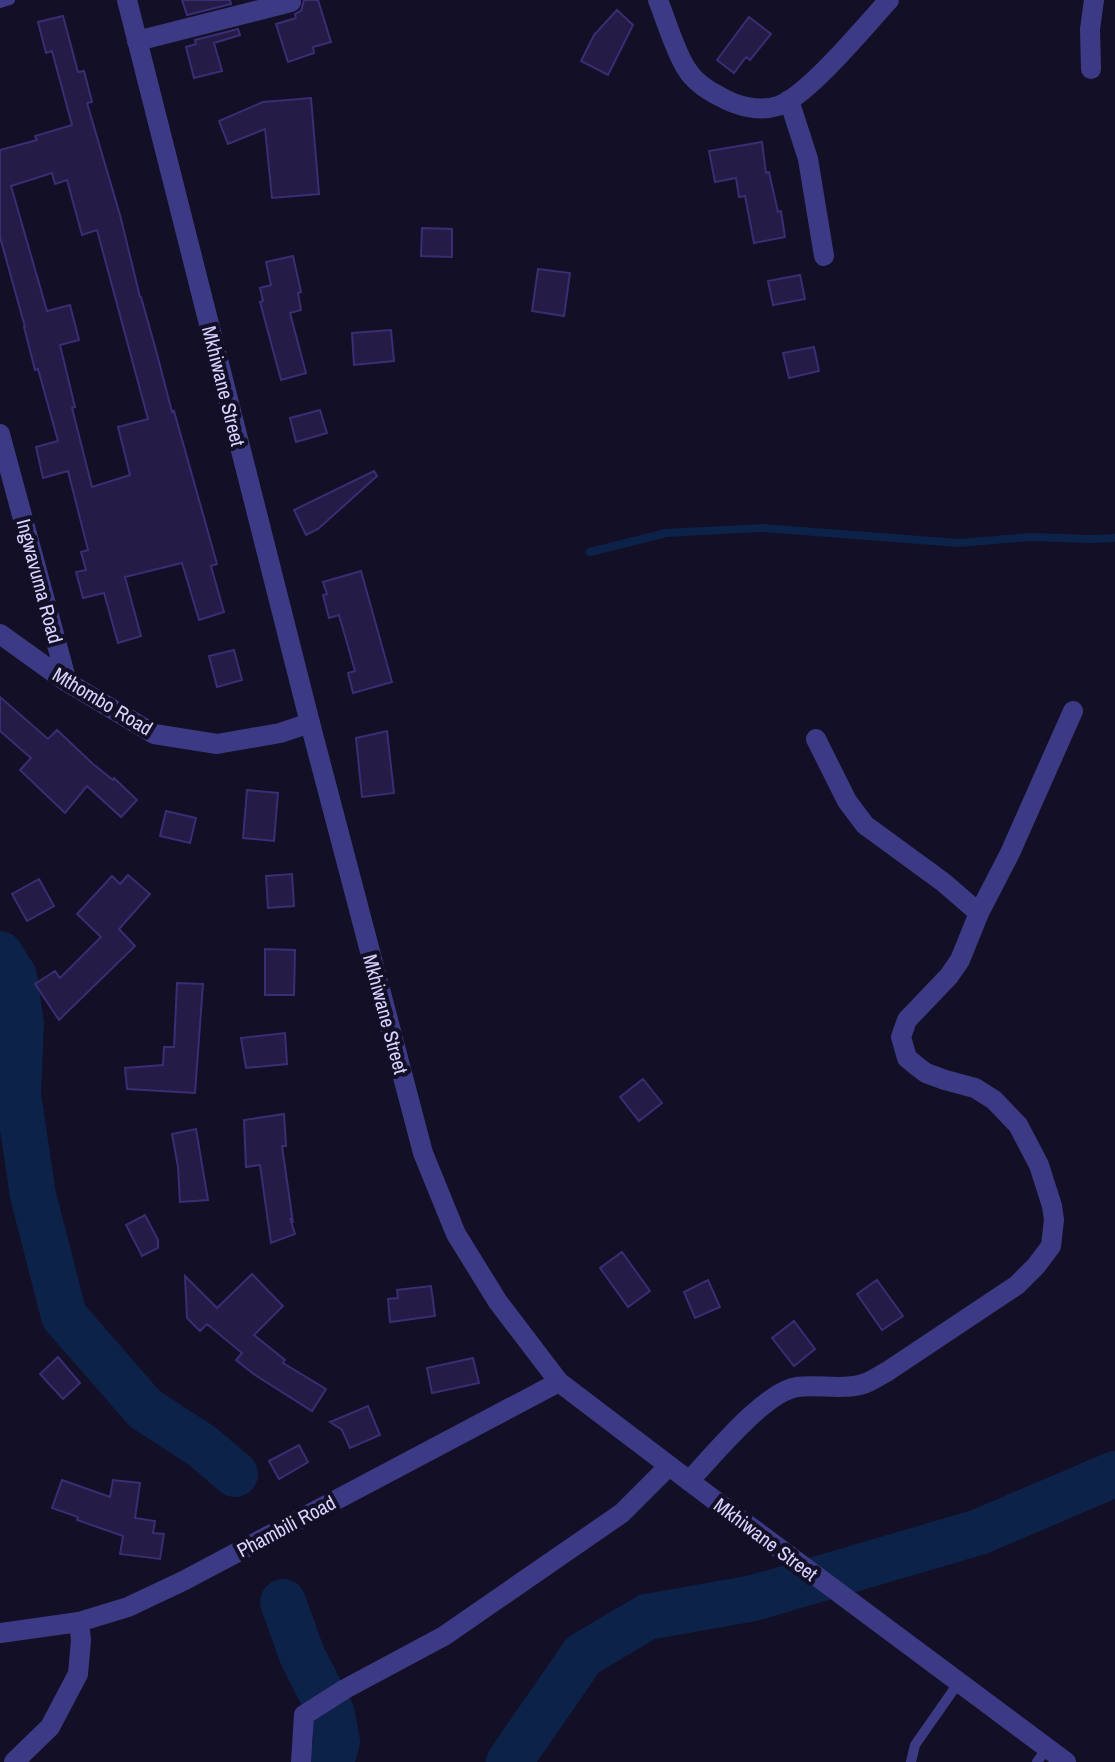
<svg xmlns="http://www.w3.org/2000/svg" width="1115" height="1762" viewBox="0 0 1115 1762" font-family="'Archivo Narrow',sans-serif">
	<rect width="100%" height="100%" fill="#130f26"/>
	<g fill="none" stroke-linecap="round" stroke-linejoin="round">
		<path stroke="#0c2248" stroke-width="8" d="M 590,552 L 666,533 L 762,528 L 959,543 L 1029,537 L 1092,539 L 1115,538"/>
		<path stroke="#0c2248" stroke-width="46" d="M 0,954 L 14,976 L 21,1024 L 18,1095 L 33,1195 L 64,1316 L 145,1409 L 202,1446 L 235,1474
			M 283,1602 L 302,1655 L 332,1714 L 337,1742 L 331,1762
			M 509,1762 L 583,1655 L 647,1617 L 754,1598 L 979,1532 L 1115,1474"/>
	</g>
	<path fill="#241b47" stroke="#3b2d73" stroke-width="2" fill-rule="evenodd" d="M 182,0 L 230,0 L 231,4 L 187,15 Z
		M 304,0 L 318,0 L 331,42 L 313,47 L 314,53 L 288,62 L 276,24 L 296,18 L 295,14 L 301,11 Z
		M 617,10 L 633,25 L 608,75 L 581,61 L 594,35 Z
		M 63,16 L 78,72 L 84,71 L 92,102 L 87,103 L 120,215 L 140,297 L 141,297 L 157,354 L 172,412 L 174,411 L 217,564 L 211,566 L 224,612 L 199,620 L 182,563 L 125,577 L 141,636 L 118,643 L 104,593 L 83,598 L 76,572 L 86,570 L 81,552 L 88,550 L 68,471 L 43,478 L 36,447 L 58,441 L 38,369 L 35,370 L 24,327 L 25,327 L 0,237 L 0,150 L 37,140 L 35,136 L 72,125 L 52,51 L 46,53 L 38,22 ZM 52,173 L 55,184 L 67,180 L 82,235 L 97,230 L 148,419 L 118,427 L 130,475 L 92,487 L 72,408 L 75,407 L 60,345 L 79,340 L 70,305 L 47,311 L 11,186 Z
		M 749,17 L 771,34 L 750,60 L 746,57 L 734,73 L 717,60 Z
		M 238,29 L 240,35 L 214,43 L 222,71 L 194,78 L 186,47 L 196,44 L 195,40 Z
		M 311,98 L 319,194 L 272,198 L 265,129 L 228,144 L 219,121 L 263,102 Z
		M 762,142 L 766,173 L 769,172 L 778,212 L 781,211 L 785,237 L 754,243 L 745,196 L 739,197 L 736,178 L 715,182 L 709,151 Z
		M 422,228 L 452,229 L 452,257 L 421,256 Z
		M 293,256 L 301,292 L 298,293 L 301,310 L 290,313 L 306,373 L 281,380 L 260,302 L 263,301 L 260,288 L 271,285 L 266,262 Z
		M 538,269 L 570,273 L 564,316 L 532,311 Z
		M 800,275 L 805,299 L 773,305 L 768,281 Z
		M 391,330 L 394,361 L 354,365 L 352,333 Z
		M 814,347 L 819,371 L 789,378 L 783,353 Z
		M 320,410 L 327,433 L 296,442 L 290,418 Z
		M 374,471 L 377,476 L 318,529 L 306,535 L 294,510 Z
		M 361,571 L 392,682 L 353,693 L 348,673 L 355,671 L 339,615 L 329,618 L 323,595 L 327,594 L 323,582 Z
		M 234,650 L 242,680 L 217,687 L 209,656 Z
		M 0,697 L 48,739 L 57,730 L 93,764 L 113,780 L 114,778 L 137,800 L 121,817 L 87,786 L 65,813 L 20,770 L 31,758 L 0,731 Z
		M 387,731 L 394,793 L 362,797 L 356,738 Z
		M 247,790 L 278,793 L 274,841 L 243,838 Z
		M 166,811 L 196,818 L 190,843 L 160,836 Z
		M 292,874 L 294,906 L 268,908 L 266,876 Z
		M 128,875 L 150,894 L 119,929 L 135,946 L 59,1020 L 35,984 L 55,971 L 60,978 L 101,937 L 77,914 L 112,876 L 120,884 Z
		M 39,879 L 54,906 L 27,921 L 12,894 Z
		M 265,949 L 295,950 L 294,995 L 265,995 Z
		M 177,983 L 203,984 L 195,1093 L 127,1089 L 125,1068 L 163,1065 L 164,1047 L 174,1047 Z
		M 285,1033 L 287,1064 L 246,1068 L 241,1038 Z
		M 643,1079 L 662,1103 L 639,1121 L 620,1097 Z
		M 284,1114 L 286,1146 L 282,1146 L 293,1223 L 290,1218 L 295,1234 L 271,1243 L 260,1165 L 246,1167 L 244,1120 Z
		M 196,1129 L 208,1200 L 180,1202 L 178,1167 L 172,1134 Z
		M 145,1215 L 158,1240 L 158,1248 L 142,1256 L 126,1225 Z
		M 622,1252 L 650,1291 L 628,1307 L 600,1268 Z
		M 252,1274 L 283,1306 L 254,1335 L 285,1360 L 283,1363 L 326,1389 L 312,1411 L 255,1375 L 236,1360 L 242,1353 L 207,1324 L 200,1331 L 187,1318 L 185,1276 L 217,1308 Z
		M 708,1280 L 720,1307 L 695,1318 L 684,1292 Z
		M 877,1280 L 903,1316 L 882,1330 L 857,1294 Z
		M 431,1286 L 435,1316 L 390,1322 L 388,1299 L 398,1298 L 397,1290 Z
		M 794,1321 L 815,1349 L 794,1366 L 772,1338 Z
		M 58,1357 L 80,1383 L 63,1399 L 40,1374 Z
		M 473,1358 L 479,1383 L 432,1393 L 427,1368 Z
		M 368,1406 L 380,1435 L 350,1448 L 342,1430 L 330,1422 Z
		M 299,1445 L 308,1462 L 279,1479 L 269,1461 Z
		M 62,1480 L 110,1497 L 113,1480 L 140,1483 L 135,1518 L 155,1521 L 153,1533 L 164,1534 L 160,1559 L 120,1554 L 123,1536 L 77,1520 L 78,1517 L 52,1508 Z"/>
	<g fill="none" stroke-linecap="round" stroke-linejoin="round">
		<path stroke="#3d3a85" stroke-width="10" d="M 0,3 L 10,0
			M 911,1762 L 915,1745 L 959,1682
			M 1037,1762 L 1048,1747"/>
		<path stroke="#3d3a85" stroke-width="20" d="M 658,0 C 666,20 675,51 686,68 C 693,80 707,90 719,96 C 736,106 758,112 778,106 C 807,97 866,25 889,0
			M 137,41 L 291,2
			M 1091,69 L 1090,29 L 1094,0
			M 789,100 L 808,159 L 824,256
			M 0,434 L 67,682
			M 0,634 L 67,682 L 154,734 L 217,744 L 280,733 L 310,723
			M 816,739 L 847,801 L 865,825 L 943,882 L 979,913
			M 689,1481 C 713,1456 764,1392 797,1387 C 819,1384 844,1391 866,1383 C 873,1380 881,1375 888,1371 L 1017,1285 L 1036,1266 L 1051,1246 L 1054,1220 L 1052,1206 L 1039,1165 L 1018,1125 L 994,1100 L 975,1088 L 945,1080 L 926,1073 L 918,1067 L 907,1058 L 901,1037 L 907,1020 L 949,976 L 960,960 L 979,913 L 1010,853 L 1073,711
			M 14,1762 L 50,1727 L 78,1674 L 81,1640 L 79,1622
			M 301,1762 L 304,1715 L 345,1689 L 444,1636 L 622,1513 L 669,1466"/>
		<path stroke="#3d3a85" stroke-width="20" d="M 127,0 L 310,723 L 423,1153 L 456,1234 L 498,1302 L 559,1382 L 713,1499 L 1066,1762
			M 0,1633 L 79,1622 L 128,1607 L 183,1581 L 559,1382"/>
	</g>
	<g text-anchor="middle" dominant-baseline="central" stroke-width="8" stroke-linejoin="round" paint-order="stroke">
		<g font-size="20" fill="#d9d4ff" stroke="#130f26">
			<text transform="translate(224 386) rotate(76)">Mkhiwane Street</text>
			<text transform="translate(40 581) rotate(75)">Ingwavuma Road</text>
			<text transform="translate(103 701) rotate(31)">Mthombo Road</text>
			<text transform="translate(386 1014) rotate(75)">Mkhiwane Street</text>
			<text transform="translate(286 1526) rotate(-28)">Phambili Road</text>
			<text transform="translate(766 1539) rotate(37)">Mkhiwane Street</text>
		</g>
	</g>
</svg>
